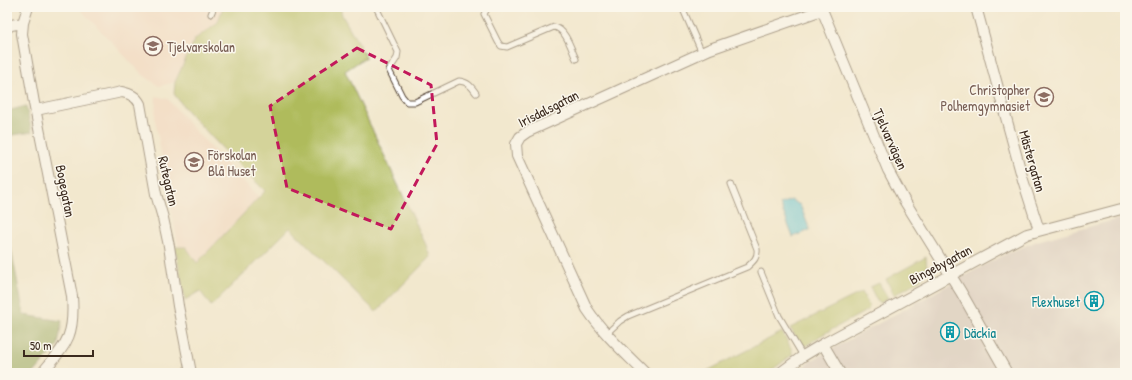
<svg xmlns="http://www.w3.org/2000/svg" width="1132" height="380" viewBox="0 0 1132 380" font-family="'Patrick Hand',sans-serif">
	<rect width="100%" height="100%" fill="#fbf7ec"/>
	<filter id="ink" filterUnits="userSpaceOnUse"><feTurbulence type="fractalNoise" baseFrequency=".025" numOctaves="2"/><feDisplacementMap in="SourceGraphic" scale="8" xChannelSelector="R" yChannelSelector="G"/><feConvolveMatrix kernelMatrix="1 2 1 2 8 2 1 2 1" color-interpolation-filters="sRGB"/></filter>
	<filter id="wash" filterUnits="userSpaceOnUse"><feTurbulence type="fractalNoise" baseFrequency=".012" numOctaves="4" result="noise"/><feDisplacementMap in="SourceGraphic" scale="16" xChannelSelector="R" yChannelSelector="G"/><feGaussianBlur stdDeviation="0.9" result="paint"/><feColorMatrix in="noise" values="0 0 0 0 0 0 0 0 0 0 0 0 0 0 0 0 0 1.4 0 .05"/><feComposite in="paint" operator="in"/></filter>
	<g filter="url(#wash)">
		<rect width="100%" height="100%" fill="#f2e8ce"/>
		<path fill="#f3d4bf" d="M 78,7 L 223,7 L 218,22 L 195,39 L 175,82 L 159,86 L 143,75 Z
			M 156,96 L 168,99 L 195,131 L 259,197 L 197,263 L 186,247 L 179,247 L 178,245 L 155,120 Z"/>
		<path fill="#cfc0bb" d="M 1125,217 L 1125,373 L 795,373 L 812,360 L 1001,256 L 1037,241 Z"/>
		<path fill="#afbb5c" stroke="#75723d" d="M 223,7 L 340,7 L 342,15 L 366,57 L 345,71 L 426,245 L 430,257 L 376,312 L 290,228 L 211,306 L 200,291 L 185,300 L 175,247 L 186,247 L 197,263 L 265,191 L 224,150 L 187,111 L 174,94 L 175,82 L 195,39 L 218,22 Z
			M 926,257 L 927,270 L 920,280 L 894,295 L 886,279 Z
			M 879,283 L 888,298 L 881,303 L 877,301 L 870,287 Z
			M 862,292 L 869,306 L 868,310 L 820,336 L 806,346 L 801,345 L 790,328 Z
			M 782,332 L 792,350 L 792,355 L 768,373 L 703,373 Z"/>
		<path fill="#8ba354" stroke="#636639" d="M 26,106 L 32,132 L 7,136 L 7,111 Z
			M 7,228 L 24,315 L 62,321 L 58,345 L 34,373 L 13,373 L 7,369 Z"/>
		<path fill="#60c7dc" stroke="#4e787d" d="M 791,200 L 800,205 L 810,230 L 793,237 L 780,204 Z"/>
	</g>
	<g filter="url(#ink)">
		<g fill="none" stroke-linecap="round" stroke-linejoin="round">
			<defs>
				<path id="lane" d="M 376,7 L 398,52 L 397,58 L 389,70 L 402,96 L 407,102 L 415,102 L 459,81 C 468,82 471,86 476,93
					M 488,7 L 484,14 L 498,42 L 501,46 L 507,47 L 554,27 C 566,29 571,49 576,59
					M 682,7 L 702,53
					M 211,14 L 214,7
					M 761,272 L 779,316 L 803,356
					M 606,334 L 620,321 L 628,316 L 747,267 C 754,261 758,257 757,249 L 731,184"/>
				<path id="street" d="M 28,7 L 23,23 L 22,34 L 34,103 L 72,296 C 75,337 67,343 42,373
					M 821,7 L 888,170 L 904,200 L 961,292 L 1007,373
					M 976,7 L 1023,180 L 1039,230
					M 7,28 L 11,25 L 23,23
					M 36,110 L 122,92 C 130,94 136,96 140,104 L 156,194 L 163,218 L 169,246 L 178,306 L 191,373
					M 823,344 L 840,373
					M 645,373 C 624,352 603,333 587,309 L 517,156 L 516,144 L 520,137 L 527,132 L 710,49 L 822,10
					M 780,373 L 803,356 L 823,344 L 1027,234 L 1125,208"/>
			</defs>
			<use href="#lane" stroke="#564638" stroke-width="7"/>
			<use href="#street" stroke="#564638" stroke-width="12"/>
			<use href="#lane" stroke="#fff" stroke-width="5"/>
			<use href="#street" stroke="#fff" stroke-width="10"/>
		</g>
	</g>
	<path d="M0 0H1132V380H0ZM 357,48 L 431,85 L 437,144 L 391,229 L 287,188 L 270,106 Z" fill="#f2e8ce" fill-opacity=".55" fill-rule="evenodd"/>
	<path fill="none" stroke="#c2185b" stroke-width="3" stroke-dasharray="8 5" stroke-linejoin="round" d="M 357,48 L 431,85 L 437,144 L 391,229 L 287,188 L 270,106 Z"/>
	<defs>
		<symbol id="school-ring" viewBox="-11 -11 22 22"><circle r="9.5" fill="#fbf7ec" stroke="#8d6e63" stroke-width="1.5"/><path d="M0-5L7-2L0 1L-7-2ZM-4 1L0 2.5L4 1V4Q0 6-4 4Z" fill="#8d6e63"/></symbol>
		<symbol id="building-ring" viewBox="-11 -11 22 22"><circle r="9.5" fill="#fbf7ec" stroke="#0f9aa8" stroke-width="1.5"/><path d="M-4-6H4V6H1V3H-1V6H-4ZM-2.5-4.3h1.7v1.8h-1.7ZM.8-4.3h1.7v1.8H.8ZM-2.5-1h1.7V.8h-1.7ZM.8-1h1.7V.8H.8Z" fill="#0f9aa8"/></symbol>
	</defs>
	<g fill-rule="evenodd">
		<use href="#school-ring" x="142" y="35" width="22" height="22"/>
		<use href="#school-ring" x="1033" y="86" width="22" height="22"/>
		<use href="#school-ring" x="183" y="151" width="22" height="22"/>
		<use href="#building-ring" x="1083" y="290" width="22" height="22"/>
		<use href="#building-ring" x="939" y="321" width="22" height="22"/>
	</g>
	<g text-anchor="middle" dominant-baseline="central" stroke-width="3" stroke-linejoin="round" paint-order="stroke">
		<g font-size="14" fill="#785e54" stroke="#fbf7ec" text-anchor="start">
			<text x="167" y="46">Tjelvarskolan</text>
			<text x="1030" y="89" text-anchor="end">Christopher<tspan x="1030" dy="16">Polhemgymnasiet</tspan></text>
			<text x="208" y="154">Förskolan<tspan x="208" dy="16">Blå Huset</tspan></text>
		</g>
		<g font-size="14" fill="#3b2a1e" stroke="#fbf7ec">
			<text transform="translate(548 108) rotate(-27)">Irisdalsgatan</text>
			<text transform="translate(891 139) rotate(66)">Tjelvarvägen</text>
			<text transform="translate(1033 161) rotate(74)">Mästergatan</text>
			<text transform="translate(169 181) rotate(77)">Rutegatan</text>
			<text transform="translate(66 191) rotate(79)">Bogegatan</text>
			<text transform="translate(940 264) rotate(-28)">Bingebygatan</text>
		</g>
		<g font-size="14" fill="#0d838f" stroke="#fbf7ec" text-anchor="end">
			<text x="1080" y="301">Flexhuset</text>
			<text x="964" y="332" text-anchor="start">Däckia</text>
		</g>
	</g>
	<rect width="1132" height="380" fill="none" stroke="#fbf7ec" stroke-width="24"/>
	<path d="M24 350v6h69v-6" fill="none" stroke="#3b2a1e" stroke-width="2"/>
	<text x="30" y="350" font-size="12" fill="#3b2a1e" stroke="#fbf7ec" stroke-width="3" paint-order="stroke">50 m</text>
</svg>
